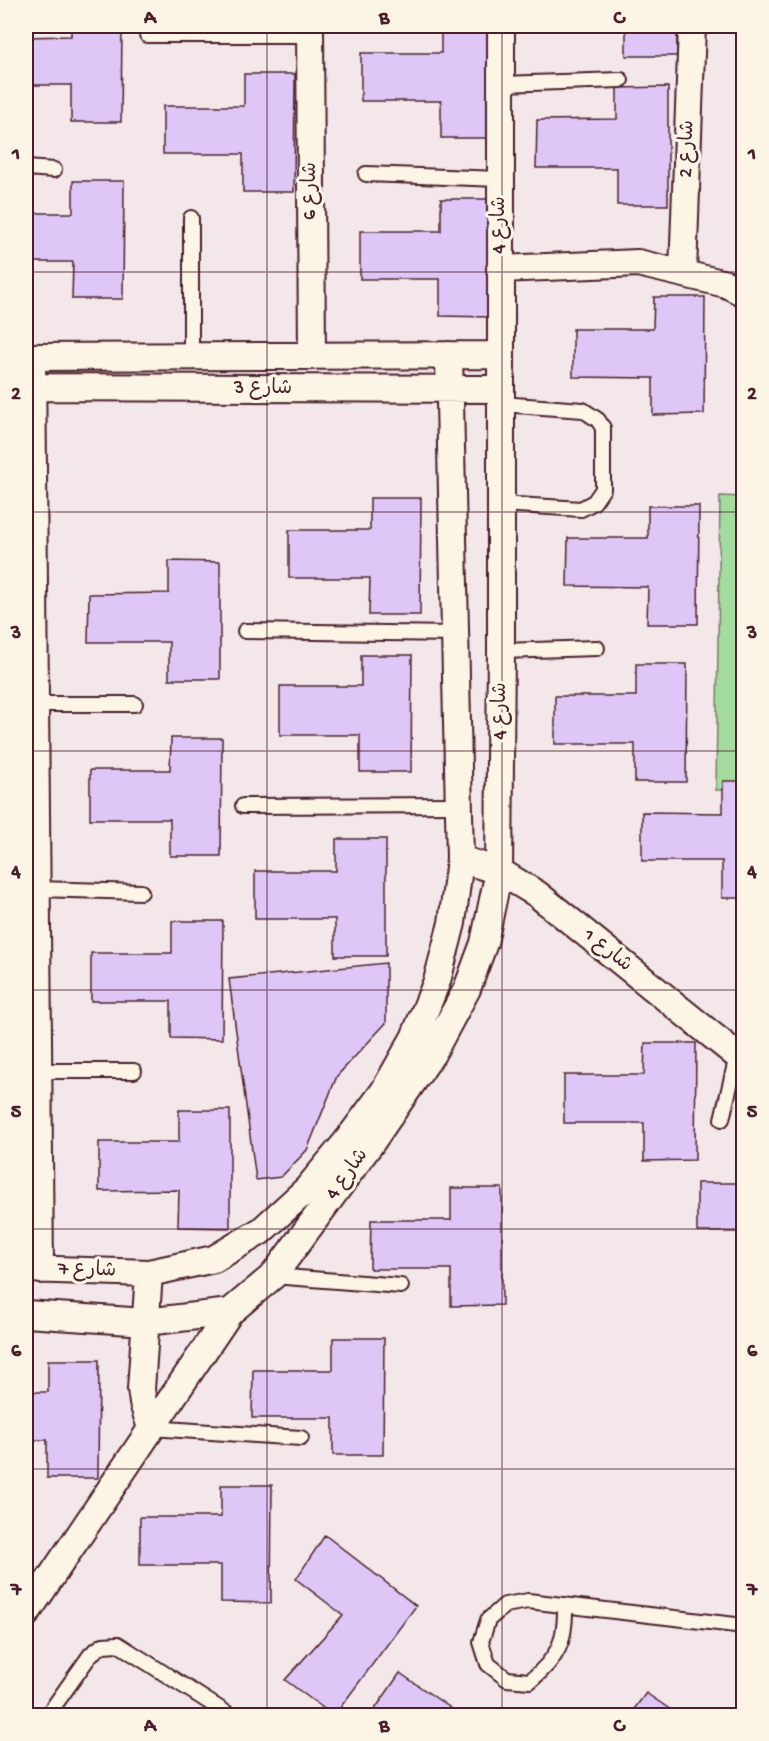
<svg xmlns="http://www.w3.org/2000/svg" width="769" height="1741" viewBox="0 0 769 1741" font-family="'Gochi Hand','Playpen Sans Arabic',sans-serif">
	<rect width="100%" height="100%" fill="#f3e7ea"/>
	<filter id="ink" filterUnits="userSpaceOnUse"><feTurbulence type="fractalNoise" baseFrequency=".0167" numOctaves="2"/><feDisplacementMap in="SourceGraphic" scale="12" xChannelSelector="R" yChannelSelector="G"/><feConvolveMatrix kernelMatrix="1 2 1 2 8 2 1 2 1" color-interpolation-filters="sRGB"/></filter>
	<g filter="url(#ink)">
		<path fill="#a4db9f" stroke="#777d65" stroke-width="1.5" d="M 720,496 L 743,497 L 743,790 L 716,790 Z"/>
		<path fill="#dec7f7" stroke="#4a1f2b" stroke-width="1.5" d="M 71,26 L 122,26 L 121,122 L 71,122 L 71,85 L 26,85 L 26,37 L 71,36 Z
			M 441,26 L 492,26 L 492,138 L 441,138 L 441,101 L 361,101 L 361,53 L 441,53 Z
			M 626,26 L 677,26 L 677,56 L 626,56 Z
			M 244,74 L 295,74 L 294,192 L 243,192 L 243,154 L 163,154 L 163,106 L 244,106 Z
			M 668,87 L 668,205 L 617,205 L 617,168 L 536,168 L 537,120 L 617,119 L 617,88 Z
			M 73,181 L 124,181 L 123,299 L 72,299 L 73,262 L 26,262 L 26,213 L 73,213 Z
			M 441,199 L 491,199 L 491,317 L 440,316 L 440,279 L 360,279 L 360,231 L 441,231 Z
			M 654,297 L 705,297 L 704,414 L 653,415 L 653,378 L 573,377 L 573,329 L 653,329 Z
			M 370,498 L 421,498 L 420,615 L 369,615 L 370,578 L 289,578 L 289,530 L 370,530 Z
			M 648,506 L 699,506 L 698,624 L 647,624 L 648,587 L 567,586 L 568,538 L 648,538 Z
			M 169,561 L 220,562 L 220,679 L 169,679 L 169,642 L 88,642 L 89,594 L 169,593 Z
			M 361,655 L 412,655 L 411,772 L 360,772 L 360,735 L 280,735 L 280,686 L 361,686 Z
			M 636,664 L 687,664 L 686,782 L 635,782 L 635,744 L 555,744 L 555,696 L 636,696 Z
			M 171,738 L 222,738 L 221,856 L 170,856 L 170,819 L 90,819 L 90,770 L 170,770 Z
			M 723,781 L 744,781 L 744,898 L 722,898 L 722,861 L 642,861 L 642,812 L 723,813 Z
			M 336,839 L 386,839 L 386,956 L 335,956 L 335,919 L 255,919 L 255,871 L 336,871 Z
			M 172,921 L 223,921 L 222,1039 L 171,1038 L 171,1001 L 91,1001 L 91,953 L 172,953 Z
			M 386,963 L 386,1023 L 337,1076 L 307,1150 L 281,1177 L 256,1180 L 229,979 Z
			M 645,1043 L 696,1043 L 695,1160 L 644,1161 L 644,1123 L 564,1123 L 564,1075 L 644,1075 Z
			M 179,1110 L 230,1110 L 230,1228 L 178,1227 L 179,1190 L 99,1191 L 99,1142 L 179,1142 Z
			M 697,1183 L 744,1183 L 744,1232 L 697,1232 Z
			M 451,1188 L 502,1188 L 502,1305 L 451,1306 L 451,1269 L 370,1269 L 371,1220 L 451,1220 Z
			M 333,1338 L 384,1338 L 383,1455 L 333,1455 L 333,1418 L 252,1418 L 253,1370 L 333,1370 Z
			M 48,1360 L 99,1360 L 98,1478 L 47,1478 L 47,1440 L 26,1440 L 26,1392 L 48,1392 Z
			M 221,1485 L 272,1485 L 271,1603 L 221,1602 L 221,1565 L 140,1565 L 140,1517 L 221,1517 Z
			M 325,1535 L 416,1606 L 334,1716 L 285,1680 L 343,1615 L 296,1579 Z
			M 400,1673 L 462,1716 L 377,1716 L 373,1712 Z
			M 646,1693 L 680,1716 L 629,1716 Z"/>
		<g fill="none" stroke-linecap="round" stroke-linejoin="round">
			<defs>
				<path id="service" d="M 147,35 L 310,35
					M 501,84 L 621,80
					M 26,168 L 54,170
					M 366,174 L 500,179
					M 191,218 L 191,356
					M 500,404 L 583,410 L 598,420 L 603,428 L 603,489 L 594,502 L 581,509 L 501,504
					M 245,631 L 455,634
					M 501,651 L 597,648
					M 36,704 L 135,704
					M 243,806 L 459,805
					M 37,889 L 141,892
					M 38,1071 L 134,1071
					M 722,1119 L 737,1056
					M 273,1276 L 401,1286
					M 151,1428 L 301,1438
					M 565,1605 C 566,1642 558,1658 530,1681 L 507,1679 L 488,1664 L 481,1642 L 488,1620 L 505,1605 L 528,1601 L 744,1626
					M 47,1716 L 91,1654 L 103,1645 L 118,1644 L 231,1716"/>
				<path id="minor" d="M 310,26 L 312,356
					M 500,269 L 638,263 L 726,284 L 744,293
					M 683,272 L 692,26
					M 26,357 L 500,355
					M 32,357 L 40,1270
					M 26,387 L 500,389
					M 460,859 L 499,871 L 537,894 L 744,1061
					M 26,1269 L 149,1273 L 214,1259 L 261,1231 L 307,1189 L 347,1141 L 384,1091 L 414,1038 L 437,981 L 452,923 L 460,859 L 449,355
					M 149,1273 L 141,1389 L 143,1403 L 151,1428
					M 26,1314 L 146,1322 L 230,1312 L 273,1276 L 371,1143 L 432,1054 L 467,989 L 484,943 L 499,871 L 501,651 L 501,26
					M 26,1614 L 230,1312"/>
			</defs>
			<use href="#service" stroke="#4a1f2b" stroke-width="18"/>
			<use href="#minor" stroke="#4a1f2b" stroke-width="30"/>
			<use href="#service" stroke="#fcf5e5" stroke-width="14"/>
			<use href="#minor" stroke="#fcf5e5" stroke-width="26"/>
		</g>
	</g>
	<path fill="none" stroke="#4a1f2b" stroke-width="1.5" stroke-opacity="0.55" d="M 267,26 L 267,1716M 502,26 L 502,1716M 26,272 L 744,272M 26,512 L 744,512M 26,751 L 744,751M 26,990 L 744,990M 26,1229 L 744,1229M 26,1469 L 744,1469"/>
	<g text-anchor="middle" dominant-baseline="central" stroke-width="6" stroke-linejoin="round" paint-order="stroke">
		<g font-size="20" fill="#4a1f2b" stroke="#fcf5e5">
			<text transform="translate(688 149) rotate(-88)">شارع 2</text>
			<text transform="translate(311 191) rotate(-90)">شارع 6</text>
			<text transform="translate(500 225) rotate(-90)">شارع 4</text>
			<text x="263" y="389">شارع 3</text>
			<text transform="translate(501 711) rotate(-90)">شارع 4</text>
			<text transform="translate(607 951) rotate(39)">شارع 1</text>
			<text transform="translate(348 1175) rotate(-54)">شارع 4</text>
			<text transform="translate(87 1271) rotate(2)">شارع 7</text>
		</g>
	</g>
	<rect width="769" height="1741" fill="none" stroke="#fcf5e5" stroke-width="66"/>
	<rect x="33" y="33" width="703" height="1675" fill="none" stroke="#4a1f2b" stroke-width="2"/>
	<g font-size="20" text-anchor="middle" font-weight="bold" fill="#4a1f2b">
		<text x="150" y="23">A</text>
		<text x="384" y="23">B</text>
		<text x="619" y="23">C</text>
		<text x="16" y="159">1</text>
		<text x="752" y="159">1</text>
		<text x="16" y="399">2</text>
		<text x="752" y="399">2</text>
		<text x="16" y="638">3</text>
		<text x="752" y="638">3</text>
		<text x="16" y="877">4</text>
		<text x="752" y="877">4</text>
		<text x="16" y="1117">5</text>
		<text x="752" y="1117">5</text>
		<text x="16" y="1356">6</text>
		<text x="752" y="1356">6</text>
		<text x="16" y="1595">7</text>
		<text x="752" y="1595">7</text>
		<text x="150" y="1731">A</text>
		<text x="384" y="1731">B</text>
		<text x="619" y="1731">C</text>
	</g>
</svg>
